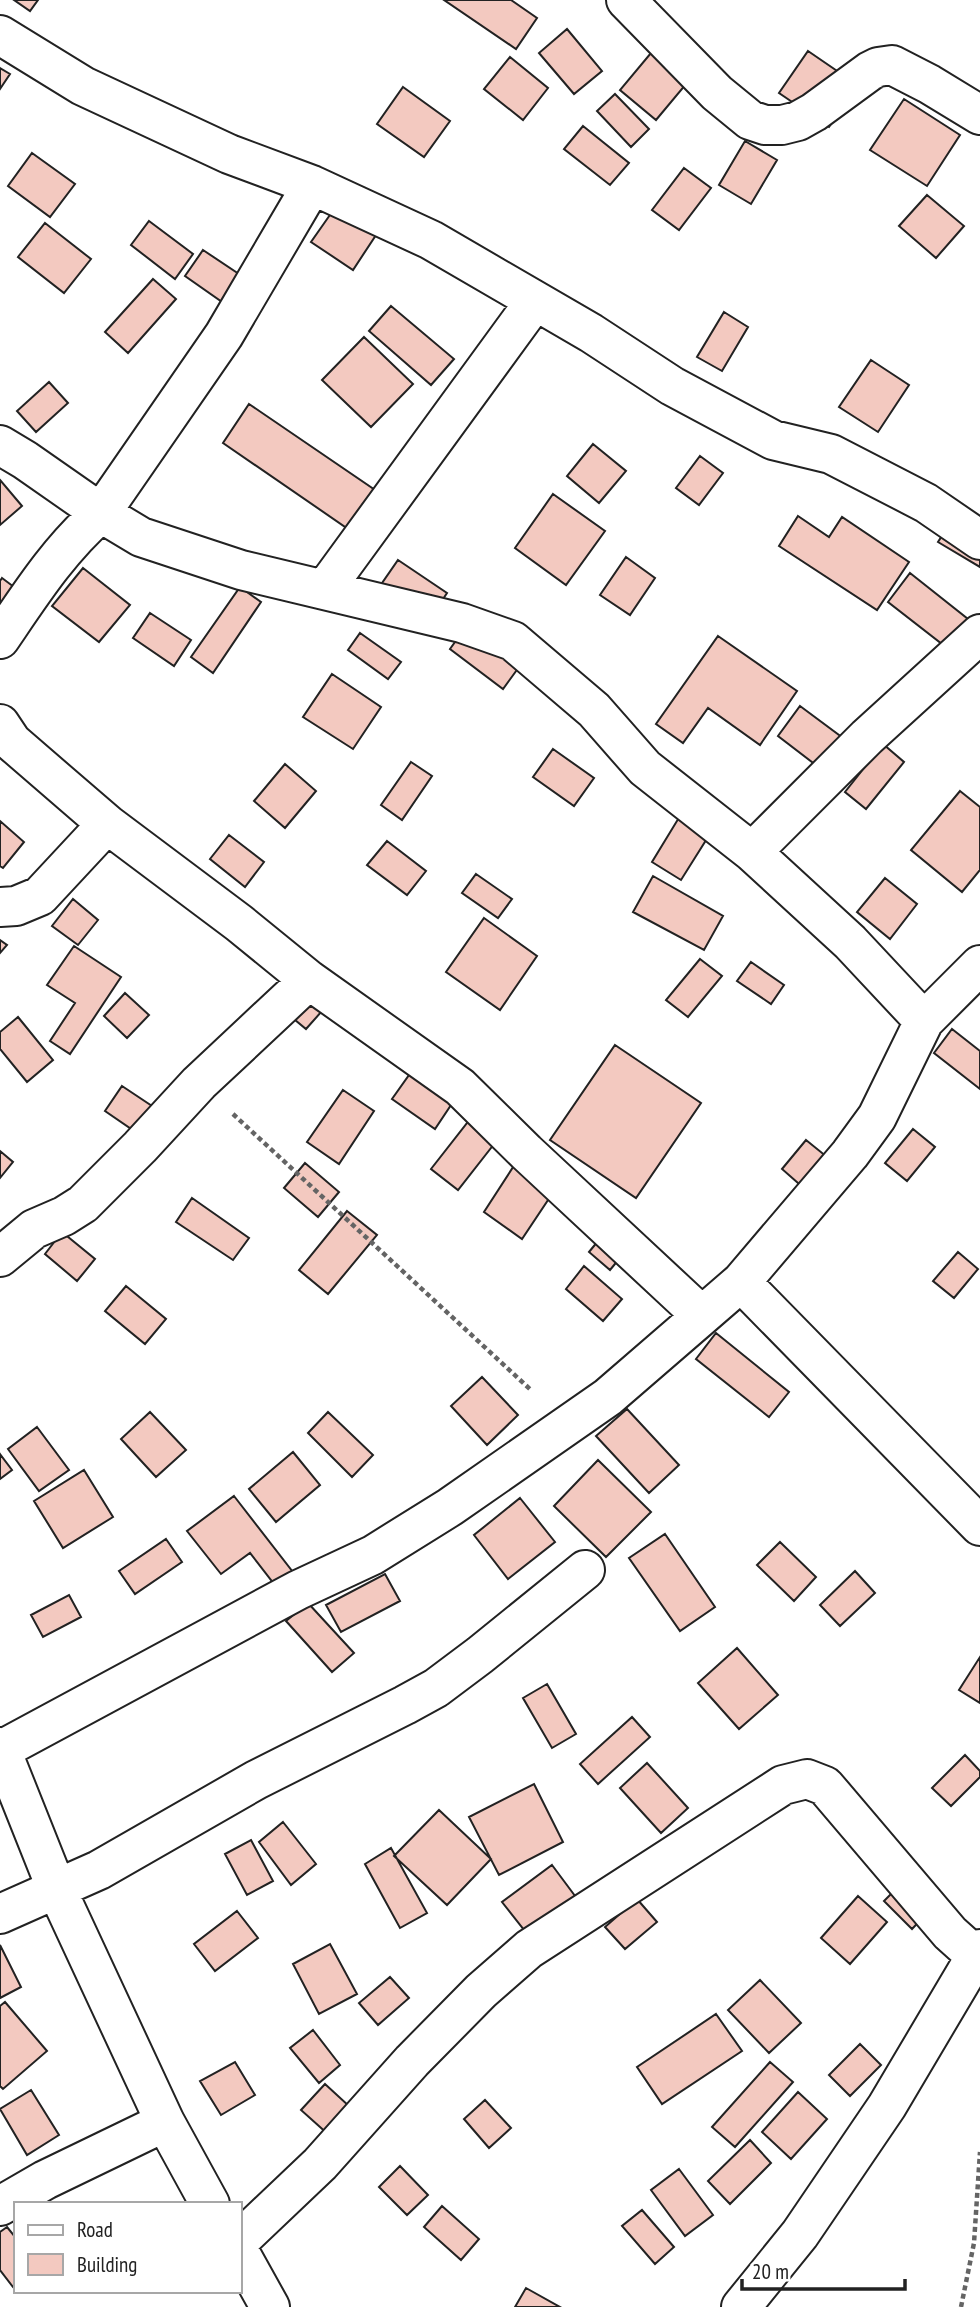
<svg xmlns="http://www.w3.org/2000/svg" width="980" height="2307" viewBox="0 0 980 2307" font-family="'PT Sans Narrow',sans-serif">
	<rect width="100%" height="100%" fill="#fff"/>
	<path fill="#f3c9c0" stroke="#222" stroke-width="2" d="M 14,0 L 38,0 L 30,11 Z
		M 444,0 L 511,0 L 537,18 L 516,49 Z
		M 567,29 L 602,71 L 574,94 L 539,53 Z
		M 661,41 L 697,71 L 656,120 L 620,90 Z
		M 808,51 L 859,86 L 829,127 L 779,93 Z
		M 510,57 L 548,88 L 523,120 L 484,89 Z
		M 0,68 L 10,74 L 0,89 Z
		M 403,87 L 450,121 L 424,157 L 377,124 Z
		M 615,94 L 649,129 L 631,147 L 597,111 Z
		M 904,99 L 960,135 L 927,186 L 870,150 Z
		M 583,126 L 629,163 L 610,185 L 564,149 Z
		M 745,141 L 777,160 L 751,204 L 719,185 Z
		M 32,153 L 75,184 L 50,217 L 8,186 Z
		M 684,168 L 711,188 L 679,230 L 652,210 Z
		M 927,195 L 964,226 L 936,258 L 899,226 Z
		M 339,202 L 380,229 L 353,270 L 311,242 Z
		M 149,221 L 193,254 L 175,279 L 131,245 Z
		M 45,223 L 91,259 L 64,293 L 18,257 Z
		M 203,250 L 263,290 L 245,318 L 185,276 Z
		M 153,279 L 176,299 L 128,353 L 105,332 Z
		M 391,306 L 454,359 L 431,385 L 369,331 Z
		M 724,312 L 748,327 L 722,371 L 697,357 Z
		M 364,337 L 413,384 L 371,427 L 322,380 Z
		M 871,360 L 909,385 L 878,432 L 839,407 Z
		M 49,382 L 68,403 L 36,432 L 17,411 Z
		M 249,404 L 378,492 L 351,531 L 223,443 Z
		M 593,444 L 626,471 L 599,503 L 567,476 Z
		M 700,456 L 723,473 L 699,505 L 676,488 Z
		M 0,480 L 22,506 L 0,525 Z
		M 553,494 L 605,531 L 566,585 L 515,548 Z
		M 956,514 L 980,529 L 980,567 L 938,542 Z
		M 798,516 L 829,537 L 842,517 L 909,562 L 877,610 L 779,546 Z
		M 626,557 L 655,578 L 630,615 L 600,595 Z
		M 398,560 L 447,593 L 421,632 L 371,599 Z
		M 83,568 L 130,605 L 99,642 L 52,606 Z
		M 910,573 L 973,623 L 951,651 L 888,602 Z
		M 2,578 L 30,599 L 0,614 L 0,581 Z
		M 240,587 L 261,602 L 213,673 L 191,657 Z
		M 150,613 L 191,640 L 174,666 L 133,638 Z
		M 473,617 L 527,656 L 503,689 L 450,649 Z
		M 360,633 L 401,662 L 388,679 L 348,650 Z
		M 718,636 L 797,691 L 760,745 L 708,708 L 683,743 L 656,724 Z
		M 332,674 L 381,707 L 353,749 L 303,717 Z
		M 800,706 L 843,738 L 821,769 L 778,736 Z
		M 883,744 L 904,762 L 866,809 L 845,792 Z
		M 553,749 L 594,778 L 574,806 L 533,777 Z
		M 411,762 L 432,776 L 402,820 L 381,805 Z
		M 285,764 L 316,791 L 285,828 L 254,801 Z
		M 960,791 L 980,807 L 980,870 L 962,892 L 911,850 Z
		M 683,811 L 713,829 L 681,880 L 652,862 Z
		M 0,821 L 24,842 L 3,868 L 0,866 Z
		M 229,835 L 264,862 L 245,887 L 210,859 Z
		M 387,841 L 426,871 L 407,895 L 367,865 Z
		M 476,874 L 512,899 L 498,918 L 462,893 Z
		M 653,876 L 723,916 L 704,950 L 633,912 Z
		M 885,878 L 917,904 L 890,939 L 857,912 Z
		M 73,899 L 98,920 L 78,945 L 52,926 Z
		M 484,918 L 537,956 L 500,1010 L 446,972 Z
		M 0,940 L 7,945 L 0,953 Z
		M 74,946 L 121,977 L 70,1054 L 50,1041 L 75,1003 L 47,985 Z
		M 700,959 L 722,976 L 688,1017 L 666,1000 Z
		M 751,962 L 784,985 L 771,1004 L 737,981 Z
		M 125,993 L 149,1015 L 127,1038 L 104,1016 Z
		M 338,993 L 306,1029 L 283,1010 Z
		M 18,1017 L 53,1060 L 27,1082 L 0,1049 L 0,1032 Z
		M 952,1029 L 980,1051 L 980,1089 L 934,1053 Z
		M 615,1045 L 701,1103 L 636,1198 L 550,1140 Z
		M 419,1061 L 461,1090 L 435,1129 L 392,1099 Z
		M 122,1086 L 161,1112 L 143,1137 L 105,1111 Z
		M 343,1090 L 374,1111 L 339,1164 L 307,1142 Z
		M 471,1118 L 498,1139 L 458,1190 L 431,1169 Z
		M 913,1129 L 935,1147 L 907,1181 L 885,1163 Z
		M 806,1140 L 832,1161 L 806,1190 L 782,1169 Z
		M 528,1144 L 568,1170 L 522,1239 L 484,1212 Z
		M 0,1151 L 13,1162 L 0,1178 Z
		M 305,1163 L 339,1192 L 318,1217 L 284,1188 Z
		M 192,1198 L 249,1238 L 233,1260 L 176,1222 Z
		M 347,1211 L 377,1235 L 328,1294 L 299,1270 Z
		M 617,1218 L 638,1236 L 610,1270 L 589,1252 Z
		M 62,1232 L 95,1259 L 77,1281 L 45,1254 Z
		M 958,1252 L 978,1269 L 954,1298 L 933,1281 Z
		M 584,1266 L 622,1299 L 603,1321 L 566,1289 Z
		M 126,1286 L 166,1319 L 145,1344 L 105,1311 Z
		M 716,1333 L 789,1392 L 769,1417 L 696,1359 Z
		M 482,1377 L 518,1415 L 487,1445 L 451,1406 Z
		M 627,1409 L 679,1465 L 649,1493 L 596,1436 Z
		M 150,1412 L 186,1450 L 156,1477 L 121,1439 Z
		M 328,1412 L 373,1455 L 352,1477 L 308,1433 Z
		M 37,1427 L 69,1470 L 39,1491 L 8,1449 Z
		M 293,1452 L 320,1485 L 276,1522 L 249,1489 Z
		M 0,1454 L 12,1470 L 0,1479 Z
		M 598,1460 L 651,1512 L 606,1557 L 554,1506 Z
		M 84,1470 L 113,1517 L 63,1548 L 34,1501 Z
		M 234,1496 L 296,1576 L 278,1589 L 250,1553 L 221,1574 L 187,1531 Z
		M 520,1498 L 555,1542 L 508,1579 L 474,1535 Z
		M 665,1534 L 715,1607 L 680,1631 L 629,1558 Z
		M 166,1539 L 182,1562 L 135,1594 L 119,1571 Z
		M 780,1542 L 816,1577 L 794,1601 L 757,1565 Z
		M 855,1571 L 875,1593 L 840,1626 L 820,1605 Z
		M 385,1574 L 400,1601 L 341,1632 L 326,1605 Z
		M 69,1595 L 81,1617 L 43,1637 L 31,1615 Z
		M 308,1603 L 354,1653 L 332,1672 L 286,1621 Z
		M 737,1648 L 778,1695 L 739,1729 L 698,1683 Z
		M 980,1657 L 980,1703 L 959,1690 Z
		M 547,1684 L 576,1734 L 552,1748 L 523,1698 Z
		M 632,1717 L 650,1737 L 598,1784 L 580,1764 Z
		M 965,1755 L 980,1771 L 980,1777 L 951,1806 L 932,1788 Z
		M 647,1763 L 688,1808 L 661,1833 L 620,1788 Z
		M 534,1784 L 563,1842 L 499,1875 L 469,1817 Z
		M 439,1810 L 491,1859 L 447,1905 L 394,1856 Z
		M 283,1822 L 316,1864 L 291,1885 L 259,1842 Z
		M 251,1840 L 273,1881 L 247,1895 L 225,1854 Z
		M 391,1848 L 427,1913 L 400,1928 L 365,1864 Z
		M 552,1865 L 584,1908 L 536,1945 L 502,1902 Z
		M 903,1882 L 931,1909 L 912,1929 L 884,1901 Z
		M 858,1896 L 887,1922 L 850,1964 L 821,1938 Z
		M 637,1899 L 657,1922 L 625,1949 L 605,1927 Z
		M 237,1911 L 258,1938 L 215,1971 L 194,1944 Z
		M 330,1944 L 357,1994 L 319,2014 L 293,1964 Z
		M 0,1945 L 21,1987 L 0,1998 Z
		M 390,1977 L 409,1998 L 378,2025 L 359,2003 Z
		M 760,1980 L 801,2023 L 769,2053 L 728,2010 Z
		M 5,2002 L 47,2051 L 3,2089 L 0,2086 L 0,2006 Z
		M 716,2014 L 742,2051 L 662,2104 L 637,2067 Z
		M 313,2030 L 340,2065 L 319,2083 L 290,2048 Z
		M 860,2044 L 881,2065 L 850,2096 L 829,2075 Z
		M 235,2062 L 255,2095 L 221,2115 L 200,2081 Z
		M 770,2062 L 793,2082 L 735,2147 L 712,2127 Z
		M 325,2084 L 362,2118 L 339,2144 L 301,2110 Z
		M 31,2090 L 59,2135 L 27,2155 L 0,2109 Z
		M 798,2092 L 827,2119 L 791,2159 L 762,2132 Z
		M 485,2100 L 511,2128 L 489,2148 L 464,2119 Z
		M 750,2140 L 771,2163 L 730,2204 L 708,2181 Z
		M 400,2166 L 428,2195 L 407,2215 L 379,2187 Z
		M 679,2169 L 713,2215 L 685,2236 L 651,2190 Z
		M 442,2206 L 479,2239 L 461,2260 L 424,2227 Z
		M 642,2210 L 674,2247 L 655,2264 L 622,2226 Z
		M 7,2227 L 16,2238 L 16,2285 L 13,2287 L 0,2270 L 0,2232 Z
		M 526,2288 L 560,2307 L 515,2307 Z"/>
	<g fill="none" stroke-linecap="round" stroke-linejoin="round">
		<defs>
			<path id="street" d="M 626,0 L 717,93 L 750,120 L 765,125 L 782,125 L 798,121 L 814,112 L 870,71 L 878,67 L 892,65 L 929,84 L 980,115
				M 0,35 L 83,86 L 229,154 L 312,185 L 431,240 L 591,333 L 672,386 L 773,440 L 831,454 L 926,503 L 980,540
				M 0,445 L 25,460 L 101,513 L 141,537 L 241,570 L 462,623 L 513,641 L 594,710 L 645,768 L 752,852 L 850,942 L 924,1021 L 877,1117 L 850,1154 L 741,1282 L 608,1397 L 450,1507 L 373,1555 L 298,1590 L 1,1750
				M 325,589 L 535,301
				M 0,639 C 30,595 60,548 101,513 L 224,335 L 312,185
				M 0,724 L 12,742 L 107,824
				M 752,852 L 867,737 L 980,634
				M 0,907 L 16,906 L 40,896 L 107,824 L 239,923 L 309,980 L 460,1087 L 526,1152 L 701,1315
				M 924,1021 L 980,965
				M 0,1257 L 34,1229 L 64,1216 L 83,1204 L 140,1147 L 199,1083 L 309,980
				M 741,1282 L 980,1526
				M 0,1747 L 57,1890 L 165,2122 L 210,2204
				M 0,1914 L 99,1870 L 256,1780 L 405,1705 L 436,1688 L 480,1655 L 585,1570
				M 0,2206 L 45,2180 L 165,2122
				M 240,2240 L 320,2164 L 412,2061 L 481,1991 L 529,1949 L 783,1785 L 807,1779 L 825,1786 L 950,1933 L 980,1960
				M 240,2253 L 270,2307
				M 741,2307 L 800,2234 L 887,2106 L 980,1949"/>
		</defs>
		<use href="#street" stroke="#222" stroke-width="42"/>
		<path stroke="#646464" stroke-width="4.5" stroke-dasharray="5 3.5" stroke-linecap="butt" d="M 233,1114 L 532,1391
			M 961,2307 L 974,2243 L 980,2152"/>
		<use href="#street" stroke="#fff" stroke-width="38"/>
	</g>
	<rect x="14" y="2202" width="228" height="91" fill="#ffffff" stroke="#a7a7a7" stroke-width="2"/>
	<rect x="28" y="2225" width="35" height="10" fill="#ffffff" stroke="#a7a7a7" stroke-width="2"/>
	<text x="77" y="2237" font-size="21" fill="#222222">Road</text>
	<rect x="28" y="2254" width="35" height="21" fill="#f3c9c0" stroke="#a7a7a7" stroke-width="2"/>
	<text x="77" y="2272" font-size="21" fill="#222222">Building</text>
	<path d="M742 2279v10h163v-10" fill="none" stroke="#222222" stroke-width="3.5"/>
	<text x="752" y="2279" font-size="21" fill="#222222" stroke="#ffffff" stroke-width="5" paint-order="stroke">20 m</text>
</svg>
